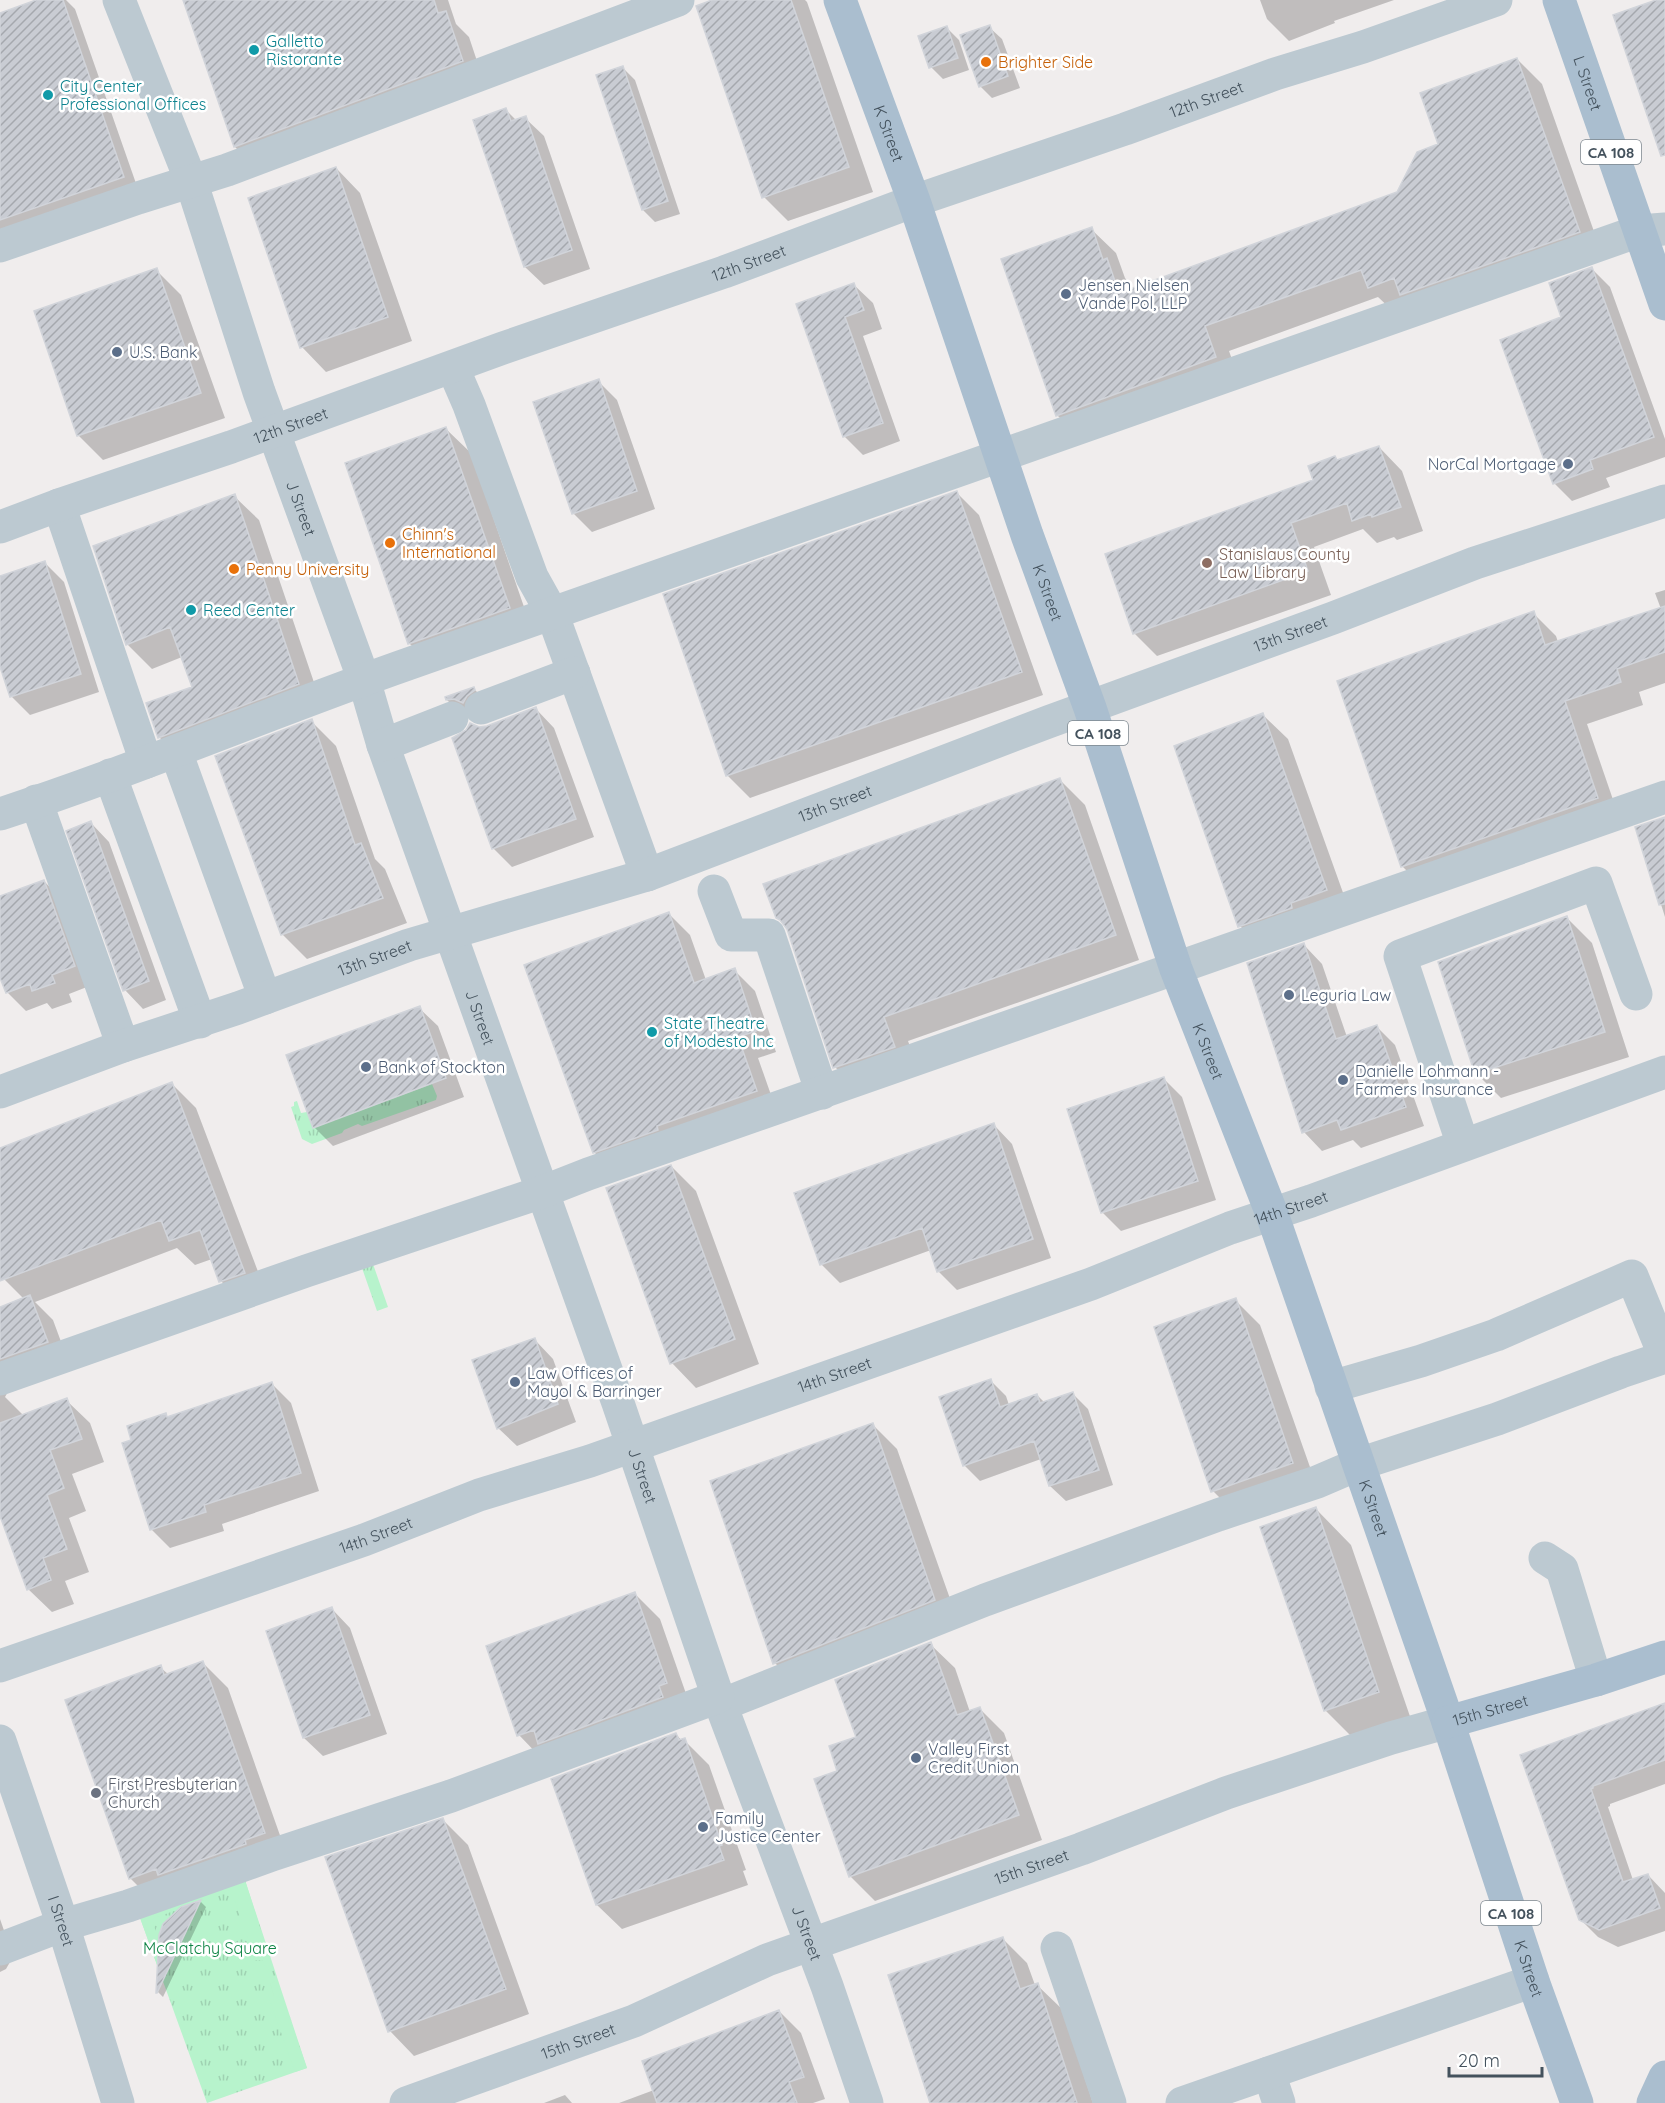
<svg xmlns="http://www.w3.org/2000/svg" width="1665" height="2103" viewBox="0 0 1665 2103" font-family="Quicksand,sans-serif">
	<defs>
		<pattern id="grass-tufts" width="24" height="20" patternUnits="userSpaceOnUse" patternTransform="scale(1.5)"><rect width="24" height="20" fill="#b7f3cc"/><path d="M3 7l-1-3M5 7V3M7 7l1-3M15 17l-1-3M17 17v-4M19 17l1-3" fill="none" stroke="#9fd2b2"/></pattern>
		<pattern id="building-hatch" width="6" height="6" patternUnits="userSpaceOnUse" patternTransform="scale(1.5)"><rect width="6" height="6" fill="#c9ccd3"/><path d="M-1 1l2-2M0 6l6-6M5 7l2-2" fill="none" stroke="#a5a8ae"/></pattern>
	</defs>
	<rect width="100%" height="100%" fill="#f0eded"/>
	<path fill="url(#grass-tufts)" d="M 432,1084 L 437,1096 L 436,1100 L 362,1126 L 358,1124 L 344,1130 L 342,1133 L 312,1144 L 302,1139 L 291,1107 L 294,1106 L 294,1102 L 297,1101 L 301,1113 L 307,1112 L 313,1128 Z
		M 373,1264 L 388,1307 L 377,1311 L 362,1268 Z
		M 244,1877 L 307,2068 L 207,2103 L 139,1915 Z"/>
	<path fill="#b7f3cc" d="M 244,1877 L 273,1968 L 266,1970 L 262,1960 L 255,1960 L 231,1890 L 152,1919 L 166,1965 L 161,1976 L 139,1915 Z
		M 277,1981 L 307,2068 L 295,2072 L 269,1998 L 274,1996 L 270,1983 Z"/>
	<path fill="#0003" d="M 40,0 L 66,0 L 75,9 L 139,192 L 0,241 L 0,14 Z
		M 184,0 L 448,0 L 456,24 L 469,37 L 485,85 L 259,170 L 235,147 Z
		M 717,0 L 805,0 L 807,2 L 873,192 L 788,221 L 764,197 Z
		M 1260,0 L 1394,0 L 1334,21 L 1335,23 L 1289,41 L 1267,19 Z
		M 989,27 L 1002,39 L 1020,88 L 992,98 L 980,86 Z
		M 947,28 L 959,40 L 969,70 L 943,79 L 931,67 Z
		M 1517,59 L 1542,84 L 1603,257 L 1394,312 L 1378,297 L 1229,351 L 1240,382 L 1082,440 L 1057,415 L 1091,229 L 1116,253 L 1125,278 L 1133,289 L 1398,193 Z
		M 623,68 L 635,80 L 680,214 L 655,222 L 643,210 L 598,76 Z
		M 506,110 L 517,121 L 525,118 L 544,136 L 590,269 L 544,285 L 525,267 Z
		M 336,168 L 360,193 L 412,341 L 326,372 L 302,347 Z
		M 1592,269 L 1610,287 L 1665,439 L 1665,457 L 1606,478 L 1610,487 L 1572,501 L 1554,483 L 1563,318 Z
		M 156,270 L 181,295 L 225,418 L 103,460 L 78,435 Z
		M 854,285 L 873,303 L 882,329 L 863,336 L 900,441 L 863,455 L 844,436 L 798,305 Z
		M 598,381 L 617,400 L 655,509 L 592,532 L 573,513 Z
		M 446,429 L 471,453 L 533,633 L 434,668 L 409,643 Z
		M 1379,447 L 1402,471 L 1423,531 L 1397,540 L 1394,537 L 1377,543 L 1363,529 L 1314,547 L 1331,595 L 1157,656 L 1134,633 L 1339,462 Z
		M 957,493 L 979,515 L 1043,695 L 750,798 L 727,775 Z
		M 234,496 L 259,520 L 323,709 L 184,762 L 159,737 L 194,688 L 182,657 L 152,669 L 127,644 Z
		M 45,563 L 64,582 L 99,692 L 30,715 L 11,696 L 0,662 L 0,578 Z
		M 1665,590 L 1665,683 L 1639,692 L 1643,705 L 1587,724 L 1620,820 L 1425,889 L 1402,866 L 1533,613 L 1556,636 L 1558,642 L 1661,609 L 1655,593 Z
		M 474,689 L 492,707 L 474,718 L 466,718 L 447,700 Z
		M 536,709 L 554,728 L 594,837 L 512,867 L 494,849 L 454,739 L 478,728 L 487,727 Z
		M 1263,715 L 1288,739 L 1351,915 L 1264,950 L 1240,926 Z
		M 311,721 L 336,746 L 375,859 L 385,869 L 407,923 L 307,959 L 282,934 Z
		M 1060,780 L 1085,805 L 1139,960 L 908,1041 L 919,1071 L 860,1092 L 835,1067 L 788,929 L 777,917 Z
		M 1665,818 L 1665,917 L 1637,828 Z
		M 91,823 L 109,842 L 166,1000 L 143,1009 L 125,990 Z
		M 44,881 L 62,900 L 92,985 L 69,994 L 72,1002 L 52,1009 L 47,1003 L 26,1011 L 7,992 L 0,974 L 0,898 Z
		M 669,914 L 690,935 L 706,980 L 734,970 L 755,991 L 776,1052 L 758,1058 L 777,1112 L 615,1173 L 594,1152 Z
		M 1567,918 L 1592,943 L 1629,1057 L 1501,1098 L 1476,1073 Z
		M 1304,945 L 1322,964 L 1347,1037 L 1377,1027 L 1395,1045 L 1424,1126 L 1361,1148 L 1353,1140 L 1322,1151 L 1304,1132 Z
		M 419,1008 L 438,1026 L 464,1097 L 333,1146 L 314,1127 Z
		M 1163,1078 L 1182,1097 L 1216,1200 L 1121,1231 L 1102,1212 Z
		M 171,1083 L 196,1108 L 268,1298 L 245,1306 L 221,1281 L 212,1259 L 195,1265 L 177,1248 L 35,1302 L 53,1320 L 70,1366 L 9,1390 L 5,1397 L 24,1416 L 66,1400 L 90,1423 L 104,1462 L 72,1474 L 86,1511 L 69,1518 L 89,1572 L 65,1581 L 74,1604 L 52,1612 L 28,1589 L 0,1513 L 0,1309 L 24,1299 L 4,1279 L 0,1268 L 0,1149 Z
		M 994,1125 L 1012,1144 L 1051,1258 L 957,1290 L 938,1271 L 931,1250 L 840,1283 L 821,1264 Z
		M 671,1166 L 696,1191 L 759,1364 L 696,1388 L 672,1363 Z
		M 1235,1300 L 1260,1325 L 1317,1487 L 1238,1516 L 1213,1491 Z
		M 535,1340 L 553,1359 L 576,1422 L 517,1446 L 498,1428 Z
		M 990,1380 L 1006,1396 L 1009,1405 L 1037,1395 L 1045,1403 L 1073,1394 L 1088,1409 L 1113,1485 L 1066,1501 L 1050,1486 L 1041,1459 L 980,1481 L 964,1465 Z
		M 272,1384 L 291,1403 L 319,1491 L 222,1524 L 224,1531 L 170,1548 L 151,1529 L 133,1441 L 166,1415 L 169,1418 Z
		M 873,1425 L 897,1449 L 959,1624 L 799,1688 L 775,1663 Z
		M 1316,1509 L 1351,1545 L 1414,1728 L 1361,1746 L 1325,1710 Z
		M 635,1594 L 660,1619 L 691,1708 L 543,1760 L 519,1735 L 487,1647 Z
		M 332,1609 L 350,1628 L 387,1734 L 323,1756 L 304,1738 L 268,1632 Z
		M 930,1644 L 955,1668 L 970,1712 L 979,1708 L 1004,1733 L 1042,1840 L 875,1901 L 850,1876 L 839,1771 L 858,1738 Z
		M 203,1663 L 228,1688 L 288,1858 L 155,1903 L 130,1878 L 160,1667 L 169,1675 Z
		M 1665,1706 L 1665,1784 L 1610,1804 L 1610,1806 L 1608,1807 L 1633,1880 L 1648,1875 L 1665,1893 L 1665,1931 L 1618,1947 L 1598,1937 L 1580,1919 L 1522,1756 Z
		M 676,1734 L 682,1741 L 684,1740 L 709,1765 L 746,1870 L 743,1871 L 748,1885 L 622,1929 L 597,1905 Z
		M 443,1820 L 468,1845 L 529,2014 L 414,2056 L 390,2031 Z
		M 201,1902 L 206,1907 L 163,1997 L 158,1992 L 161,1935 L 182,1909 Z
		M 0,1919 L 14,1959 L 10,1962 L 6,1969 L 0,1972 Z
		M 1003,1939 L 1027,1963 L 1035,1985 L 1037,1985 L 1062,2009 L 1093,2103 L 932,2103 Z
		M 779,2011 L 801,2033 L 825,2099 L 813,2103 L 619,2103 L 654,2090 Z
		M 565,2095 L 572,2103 L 544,2103 Z"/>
	<path fill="url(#building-hatch)" stroke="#d1d4da" stroke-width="1.5" d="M 36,0 L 63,0 L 124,177 L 0,220 L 0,13 Z
		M 183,0 L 434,0 L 438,13 L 446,11 L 463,61 L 234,147 Z
		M 712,0 L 791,0 L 849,167 L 762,198 L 696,6 Z
		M 1656,0 L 1665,0 L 1665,155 L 1661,156 L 1613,15 Z
		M 990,25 L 1008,76 L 979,87 L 960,35 Z
		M 947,26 L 958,58 L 929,68 L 918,36 Z
		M 1517,58 L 1580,232 L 1400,295 L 1394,278 L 1368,288 L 1361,270 L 1205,326 L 1216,357 L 1056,416 L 1001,259 L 1092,227 L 1103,260 L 1107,258 L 1119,293 L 1397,192 L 1417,152 L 1438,144 L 1420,93 Z
		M 623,66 L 668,201 L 642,210 L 596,75 Z
		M 506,108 L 511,121 L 526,116 L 572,250 L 524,267 L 473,120 Z
		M 336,167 L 388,317 L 300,348 L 248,198 Z
		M 1592,267 L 1654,437 L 1590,460 L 1593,469 L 1553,484 L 1500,340 L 1561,317 L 1549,283 Z
		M 157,268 L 201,393 L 77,436 L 34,311 Z
		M 854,283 L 864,310 L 845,317 L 883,423 L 843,437 L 796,304 Z
		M 599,379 L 637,491 L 572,514 L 533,402 Z
		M 446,427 L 510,608 L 408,644 L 345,463 Z
		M 1379,446 L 1401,507 L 1372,517 L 1371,514 L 1352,521 L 1347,503 L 1291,523 L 1308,571 L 1133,634 L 1105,554 L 1313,480 L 1308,466 L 1335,456 L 1337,460 Z
		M 957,491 L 1022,672 L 726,776 L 663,594 Z
		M 235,494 L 299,684 L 158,738 L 146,703 L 192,687 L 170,627 L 126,645 L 93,546 Z
		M 45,561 L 81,674 L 10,697 L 0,667 L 0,576 Z
		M 1665,606 L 1665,652 L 1617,669 L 1621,682 L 1565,701 L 1598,798 L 1401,867 L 1337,681 L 1534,611 L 1545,645 Z
		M 474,687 L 475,690 L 467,696 L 463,703 L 454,699 L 446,700 L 445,697 Z
		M 536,707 L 576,819 L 492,849 L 452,738 L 466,730 L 470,723 L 479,727 L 487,726 Z
		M 1263,713 L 1327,890 L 1291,903 L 1292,908 L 1238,927 L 1174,746 Z
		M 312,719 L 355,845 L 361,843 L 383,898 L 281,935 L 215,756 Z
		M 1060,778 L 1116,935 L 884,1017 L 895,1047 L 833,1068 L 787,929 L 780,920 L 776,918 L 763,884 Z
		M 1665,817 L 1665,904 L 1659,905 L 1635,827 Z
		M 91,821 L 149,981 L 123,991 L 66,831 Z
		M 44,880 L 75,966 L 52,975 L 55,983 L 32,991 L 30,984 L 6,993 L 0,978 L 0,896 Z
		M 669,912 L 694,983 L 735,968 L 756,1031 L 738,1037 L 757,1091 L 657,1126 L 658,1130 L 593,1153 L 524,965 Z
		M 1567,916 L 1605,1032 L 1475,1074 L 1438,962 Z
		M 1304,943 L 1336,1039 L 1377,1025 L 1406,1107 L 1341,1130 L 1337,1120 L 1302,1133 L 1247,963 Z
		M 420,1006 L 446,1078 L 313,1128 L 286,1055 Z
		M 1164,1077 L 1198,1181 L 1101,1213 L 1067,1109 Z
		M 172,1082 L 245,1273 L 219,1282 L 200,1230 L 169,1241 L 161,1220 L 0,1281 L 0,1148 Z
		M 994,1123 L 1033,1239 L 937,1272 L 922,1228 L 820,1265 L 794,1193 Z
		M 671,1165 L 735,1339 L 670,1364 L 606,1188 Z
		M 30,1295 L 48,1342 L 0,1359 L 0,1307 Z
		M 1236,1298 L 1293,1463 L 1211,1492 L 1154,1327 Z
		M 535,1338 L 558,1404 L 497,1429 L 472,1360 Z
		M 991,1379 L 1000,1407 L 1037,1394 L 1040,1403 L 1073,1392 L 1099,1470 L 1049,1486 L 1034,1441 L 963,1466 L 939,1397 Z
		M 272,1382 L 301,1473 L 204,1505 L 206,1512 L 150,1530 L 122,1443 L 131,1440 L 127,1426 L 166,1413 L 167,1417 Z
		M 67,1398 L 82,1439 L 50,1450 L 64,1488 L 47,1495 L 67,1549 L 43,1558 L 51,1580 L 27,1590 L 0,1516 L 0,1423 Z
		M 873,1423 L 935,1600 L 773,1664 L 710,1481 Z
		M 1316,1507 L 1379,1692 L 1324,1711 L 1260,1527 Z
		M 635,1592 L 667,1683 L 659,1686 L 663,1697 L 538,1744 L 534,1730 L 517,1736 L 486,1646 Z
		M 332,1607 L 370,1715 L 303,1738 L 266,1631 Z
		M 931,1642 L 957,1715 L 980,1707 L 1019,1815 L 849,1877 L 814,1779 L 837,1771 L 829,1746 L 856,1737 L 835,1680 Z
		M 203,1661 L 265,1833 L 245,1840 L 246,1844 L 158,1875 L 156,1869 L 129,1879 L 65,1700 L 161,1665 L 164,1675 Z
		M 1665,1703 L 1665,1760 L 1593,1786 L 1593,1788 L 1591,1789 L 1623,1882 L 1648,1874 L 1660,1908 L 1599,1930 L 1579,1920 L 1520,1755 Z
		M 676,1733 L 679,1740 L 685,1738 L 722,1845 L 719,1846 L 724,1860 L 596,1905 L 551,1779 Z
		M 443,1818 L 506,1989 L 388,2032 L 325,1857 Z
		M 201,1900 L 157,1993 L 156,1993 L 159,1935 L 163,1924 L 181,1907 Z
		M 1003,1937 L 1020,1989 L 1038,1983 L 1077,2103 L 930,2103 L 888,1975 Z
		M 779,2010 L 804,2077 L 789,2082 L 797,2103 L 657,2103 L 642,2061 Z"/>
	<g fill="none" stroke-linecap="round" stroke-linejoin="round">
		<g stroke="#bcc9d1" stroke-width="33">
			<path id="s1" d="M 119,0 L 191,181 L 259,392 L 364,680 L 383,745 L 618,1403 L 718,1697 L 827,1986 L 867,2103"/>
			<path d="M 0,246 L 138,198 L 227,170 L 678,0"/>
			<path d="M 453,368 L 469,405 L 532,577 L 552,613 L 647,875"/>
			<path d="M 59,505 L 146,762"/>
			<path id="s2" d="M 0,527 L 59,505 L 231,447 L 503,348 L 724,272 L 914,201 L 1125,129 L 1275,74 L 1363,47 L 1496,0"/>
			<path d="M 481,708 L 574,673"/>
			<path d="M 383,745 L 452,718"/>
			<path d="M 176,752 L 265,998"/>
			<path d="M 110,775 L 200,1022"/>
			<path d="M 36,801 L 123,1046"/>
			<path d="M 0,814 C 138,769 271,712 408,664 L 1639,231 L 1665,229"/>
			<path d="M 714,891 L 731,935 L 769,935 L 822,1093"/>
			<path id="s3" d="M 0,1092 L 123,1046 L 238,1008 L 409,945 L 647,875 L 1048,722 L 1333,618 L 1475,563 L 1665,501"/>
			<path d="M 1463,1145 L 1400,956 L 1596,883 L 1636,994"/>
			<path d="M 0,1379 L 306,1271 L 542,1192 L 588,1174 L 1665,797"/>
			<path d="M 1331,1387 L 1421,1361 L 1496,1335 L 1632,1276 L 1665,1357"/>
			<path d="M 1545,1558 L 1562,1569 L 1596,1680"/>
			<path id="s4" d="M 0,1666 L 364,1540 L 479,1495 L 590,1461 L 1091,1284 L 1230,1228 L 1311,1201 L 1665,1072"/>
			<path d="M 721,1705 L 985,1600 L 1218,1515 L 1317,1482 L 1359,1464 L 1497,1419 L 1621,1372 L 1665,1357"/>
			<path id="s5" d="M 0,1741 L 63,1925 L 118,2103"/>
			<path d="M 1057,1948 L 1110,2103"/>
			<path d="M 0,1949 L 63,1925 L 128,1906 L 272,1855 L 451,1796 L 718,1697"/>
			<path d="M 1269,2073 L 1279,2103"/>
			<path id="s6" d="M 406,2103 L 634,2021 L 767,1960 L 1081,1849 L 1226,1793 L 1391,1738 L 1448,1722"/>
			<path d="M 1182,2103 L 1533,1981"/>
		</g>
		<g stroke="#aabecf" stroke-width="33">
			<path id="s7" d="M 840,0 L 914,201 L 1027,535 L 1090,708 L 1176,969 L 1272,1214 L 1448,1722 L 1533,1981 L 1577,2103"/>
			<path id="s8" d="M 1559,0 L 1665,304"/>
			<path id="s9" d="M 1448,1722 L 1596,1680 L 1665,1657"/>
			<path d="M 1653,2103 L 1665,2077"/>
		</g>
	</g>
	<g fill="#0f9aa8" stroke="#fff" stroke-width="2">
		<circle cx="254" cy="50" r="6"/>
		<circle cx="48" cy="95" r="6"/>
		<circle cx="191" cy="610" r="6"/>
		<circle cx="652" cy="1032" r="6"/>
	</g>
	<g fill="#e8710a" stroke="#fff" stroke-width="2">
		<circle cx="986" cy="62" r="6"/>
		<circle cx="390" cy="543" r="6"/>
		<circle cx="234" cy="569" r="6"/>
	</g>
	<g fill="#5c6f8a" stroke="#fff" stroke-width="2">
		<circle cx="1066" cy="294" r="6"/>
		<circle cx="117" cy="352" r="6"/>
		<circle cx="1568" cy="464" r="6"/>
		<circle cx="1289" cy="995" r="6"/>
		<circle cx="366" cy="1067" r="6"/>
		<circle cx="1343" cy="1080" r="6"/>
		<circle cx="515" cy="1382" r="6"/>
		<circle cx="916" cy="1758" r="6"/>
		<circle cx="703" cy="1827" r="6"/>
	</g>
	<circle fill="#8d6e63" stroke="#fff" stroke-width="2" cx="1207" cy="563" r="6"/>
	<circle fill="#6b7280" stroke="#fff" stroke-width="2" cx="96" cy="1793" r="6"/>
	<g text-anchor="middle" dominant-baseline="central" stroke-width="5" stroke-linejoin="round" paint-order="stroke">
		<g fill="#fff" stroke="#7c868e" stroke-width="1.5">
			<rect x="1581" y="140" width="60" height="24" rx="4.5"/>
			<rect x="1068" y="721" width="60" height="24" rx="4.5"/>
			<rect x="1481" y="1901" width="60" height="24" rx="4.5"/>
		</g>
		<g font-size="15" font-weight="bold" fill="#44525d">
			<text x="1611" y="152">CA 108</text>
			<text x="1098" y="733">CA 108</text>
			<text x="1511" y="1913">CA 108</text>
		</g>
		<g font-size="16" fill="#0d838f" stroke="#fff" text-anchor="start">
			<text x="266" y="41">Galletto<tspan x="266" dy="18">Ristorante</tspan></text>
			<text x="60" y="86">City Center<tspan x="60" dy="18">Professional Offices</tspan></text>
			<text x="203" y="610">Reed Center</text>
			<text x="664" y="1023">State Theatre<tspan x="664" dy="18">of Modesto Inc</tspan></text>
		</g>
		<g font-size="16" fill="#c56008" stroke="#fff" text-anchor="start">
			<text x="998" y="62">Brighter Side</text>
			<text x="402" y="534">Chinn's<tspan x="402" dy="18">International</tspan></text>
			<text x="246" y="569">Penny University</text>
		</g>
		<g font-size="16" fill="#44525d" stroke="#fff">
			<text stroke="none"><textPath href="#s8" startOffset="88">L Street</textPath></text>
			<text stroke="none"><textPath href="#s2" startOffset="1280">12th Street</textPath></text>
			<text stroke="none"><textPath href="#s7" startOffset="142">K Street</textPath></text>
			<text stroke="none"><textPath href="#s2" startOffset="794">12th Street</textPath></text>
			<text stroke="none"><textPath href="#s2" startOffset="308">12th Street</textPath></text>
			<text stroke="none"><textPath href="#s1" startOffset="540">J Street</textPath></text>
			<text stroke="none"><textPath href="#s7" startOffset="628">K Street</textPath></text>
			<text stroke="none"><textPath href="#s3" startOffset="1370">13th Street</textPath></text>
			<text stroke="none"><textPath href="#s3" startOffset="884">13th Street</textPath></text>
			<text stroke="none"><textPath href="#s3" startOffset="398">13th Street</textPath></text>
			<text stroke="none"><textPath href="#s1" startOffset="1080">J Street</textPath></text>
			<text stroke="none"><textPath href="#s7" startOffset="1114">K Street</textPath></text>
			<text stroke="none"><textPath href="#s4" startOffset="1370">14th Street</textPath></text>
			<text stroke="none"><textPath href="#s4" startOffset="884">14th Street</textPath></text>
			<text stroke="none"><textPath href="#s1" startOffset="1566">J Street</textPath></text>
			<text stroke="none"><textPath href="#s7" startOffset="1600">K Street</textPath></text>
			<text stroke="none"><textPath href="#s4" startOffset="398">14th Street</textPath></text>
			<text stroke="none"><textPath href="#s9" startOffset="44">15th Street</textPath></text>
			<text stroke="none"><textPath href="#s6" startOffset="669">15th Street</textPath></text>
			<text stroke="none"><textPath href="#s5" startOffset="190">I Street</textPath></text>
			<text stroke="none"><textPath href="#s1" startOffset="2052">J Street</textPath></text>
			<text stroke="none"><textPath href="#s7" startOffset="2086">K Street</textPath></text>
			<text stroke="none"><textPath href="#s6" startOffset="183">15th Street</textPath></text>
		</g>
		<g font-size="16" fill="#4e5e75" stroke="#fff" text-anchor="start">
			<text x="1078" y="285">Jensen Nielsen<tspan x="1078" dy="18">Vande Pol, LLP</tspan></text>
			<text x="129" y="352">U.S. Bank</text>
			<text x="1556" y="464" text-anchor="end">NorCal Mortgage</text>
			<text x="1301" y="995">Leguria Law</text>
			<text x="378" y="1067">Bank of Stockton</text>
			<text x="1355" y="1071">Danielle Lohmann -<tspan x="1355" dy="18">Farmers Insurance</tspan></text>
			<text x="527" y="1373">Law Offices of<tspan x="527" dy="18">Mayol &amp; Barringer</tspan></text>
			<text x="928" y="1749">Valley First<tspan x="928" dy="18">Credit Union</tspan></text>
			<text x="715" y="1818">Family<tspan x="715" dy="18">Justice Center</tspan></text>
		</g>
		<g font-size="16" fill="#785e54" stroke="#fff" text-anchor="start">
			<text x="1219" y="554">Stanislaus County<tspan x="1219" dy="18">Law Library</tspan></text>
		</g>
		<g font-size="16" fill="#5b616d" stroke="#fff" text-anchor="start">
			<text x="108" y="1784">First Presbyterian<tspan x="108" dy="18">Church</tspan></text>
		</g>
		<g font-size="16" fill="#0e8445" stroke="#fff">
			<text x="210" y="1948">McClatchy Square</text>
		</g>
	</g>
	<path d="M1449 2067v9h93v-9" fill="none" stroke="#44525d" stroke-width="3"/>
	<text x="1458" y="2067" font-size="18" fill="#44525d" stroke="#ffffff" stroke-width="4.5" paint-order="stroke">20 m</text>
</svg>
